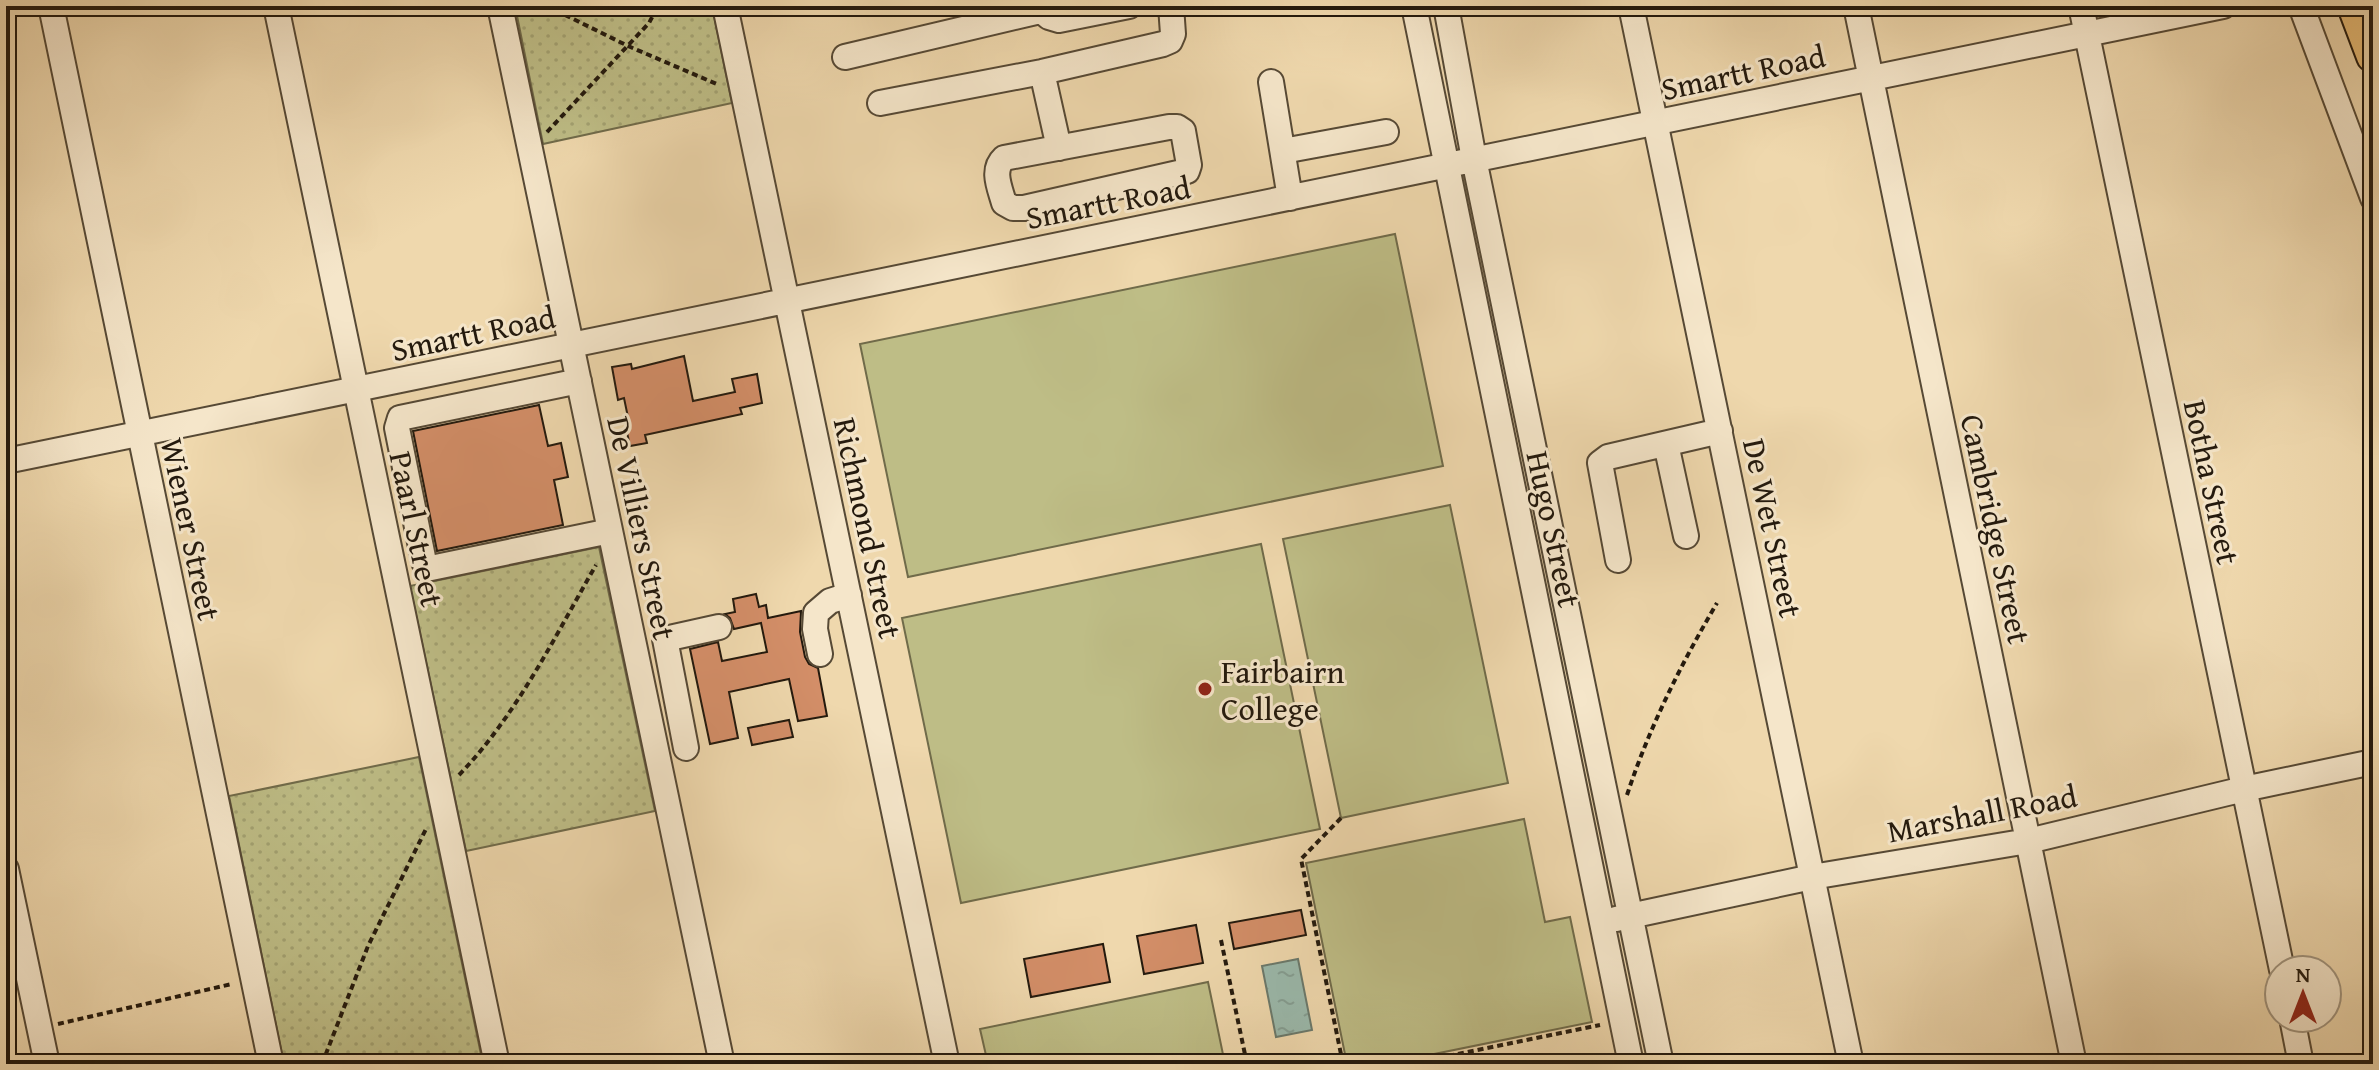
<svg xmlns="http://www.w3.org/2000/svg" width="2379" height="1070" viewBox="0 0 2379 1070" font-family="'Gentium Book Plus',serif">
	<defs>
		<pattern id="grass-dots" width="8" height="8" patternUnits="userSpaceOnUse" patternTransform="scale(2)"><rect width="8" height="8" fill="#bebd86"/><path d="M2 2h.1M6 6h.1" fill="none" stroke="#a3a272" stroke-width="1.8" stroke-linecap="round"/></pattern>
		<pattern id="water-ripples" width="26" height="14" patternUnits="userSpaceOnUse" patternTransform="scale(2)"><rect width="26" height="14" fill="#9ab9ac"/><path d="M2 4q2-2 4 0t4 0M15 11q2-2 4 0t4 0" fill="none" stroke="#849e93"/></pattern>
	</defs>
	<rect width="100%" height="100%" fill="#efd8ad"/>
	<filter id="stains"><feTurbulence type="fractalNoise" baseFrequency=".0025" numOctaves="4"/><feColorMatrix values="0 0 0 0 .2 0 0 0 0 .09 0 0 0 0 .02 0 0 0 .5 -.17"/></filter>
	<radialGradient id="worn" r=".72"><stop offset=".6" stop-color="#630" stop-opacity="0"/><stop offset="1" stop-color="#630" stop-opacity=".3"/></radialGradient>
	<path fill="url(#grass-dots)" stroke="#706b4a" stroke-width="2" d="M 515,6 L 712,6 L 732,103 L 543,144 Z
		M 599,547 L 655,811 L 466,851 L 410,586 Z
		M 419,757 L 483,1064 L 284,1064 L 229,796 Z"/>
	<path fill="#bebd86" stroke="#706b4a" stroke-width="2" d="M 1395,234 L 1443,466 L 908,577 L 860,344 Z
		M 1450,505 L 1508,783 L 1341,818 L 1283,539 Z
		M 1261,544 L 1320,829 L 961,903 L 902,618 Z
		M 1524,819 L 1545,922 L 1570,917 L 1592,1022 L 1385,1064 L 1347,1064 L 1306,863 Z
		M 1208,982 L 1225,1064 L 988,1064 L 980,1029 Z"/>
	<path fill="url(#water-ripples)" stroke="#6a796c" stroke-width="2" d="M 1298,959 L 1312,1030 L 1276,1037 L 1262,966 Z"/>
	<path fill="#d38e68" stroke="#23190d" stroke-width="2" d="M 684,356 L 693,401 L 735,392 L 732,379 L 757,374 L 762,403 L 740,408 L 742,414 L 645,435 L 647,443 L 630,446 L 626,428 L 630,427 L 624,398 L 618,400 L 612,367 L 631,364 L 632,369 Z
		M 539,405 L 548,446 L 561,443 L 568,477 L 554,480 L 563,525 L 437,551 L 413,431 Z
		M 756,594 L 759,607 L 766,605 L 768,618 L 801,611 L 800,632 L 805,657 L 809,664 L 818,668 L 827,716 L 798,721 L 789,679 L 729,692 L 738,738 L 710,744 L 690,649 L 718,642 L 722,661 L 767,652 L 761,623 L 734,629 L 730,618 L 725,614 L 735,612 L 733,599 Z
		M 789,720 L 793,737 L 752,745 L 748,728 Z
		M 1301,910 L 1306,935 L 1234,949 L 1229,923 Z
		M 1196,925 L 1203,963 L 1144,974 L 1137,936 Z
		M 1103,944 L 1110,982 L 1031,997 L 1024,959 Z"/>
	<g fill="none" stroke-linecap="round" stroke-linejoin="round">
		<defs>
			<path id="minor" d="M 51,6 L 271,1064
				M 276,6 L 497,1064
				M 500,6 L 722,1064
				M 725,6 L 947,1064
				M 1036,6 L 1049,17 L 1059,20 L 1129,6
				M 1414,6 L 1631,1064
				M 1446,6 L 1474,159 L 1661,1064
				M 1631,6 L 1851,1064
				M 1856,6 L 2074,1064
				M 2081,6 L 2282,970
				M 2301,6 L 2373,198
				M 845,57 L 1040,11
				M 1042,72 L 1059,148
				M 1271,82 L 1290,198
				M 880,103 L 1042,72 L 1163,44 L 1170,41 L 1173,34 L 1171,6
				M 1169,127 L 1177,127 L 1183,131 L 1189,165 L 1187,171 L 1024,208 L 1013,208 L 1004,203 C 1000,188 991,170 1004,158 Z
				M 1283,151 L 1386,132
				M 579,381 L 400,418 L 397,428 L 424,562 L 431,568 L 610,531
				M 1666,444 L 1686,536
				M 6,461 L 2223,6
				M 1618,560 L 1600,463 L 1608,457 L 1720,431
				M 820,654 L 815,629 L 816,613 L 830,601 L 849,595
				M 686,748 L 665,639 L 719,627
				M 6,869 L 47,1064
				M 1616,919 L 1812,877 L 2028,841 L 2244,789 L 2373,762
				M 2292,1018 L 2301,1064"/>
			<path id="major" d="M 2354,6 L 2373,56"/>
		</defs>
		<use href="#minor" stroke="#564935" stroke-width="28"/>
		<use href="#major" stroke="#23190d" stroke-width="36"/>
		<path stroke="#23190d" stroke-width="4" stroke-dasharray="6 4" stroke-linecap="butt" d="M 547,6 L 628,46 L 719,85
			M 547,132 L 649,23 L 658,6
			M 459,775 C 517,715 555,636 596,565
			M 1627,795 C 1649,728 1681,664 1717,603
			M 1341,818 L 1301,859 L 1343,1064
			M 1221,940 L 1247,1064
			M 58,1024 L 232,984
			M 322,1064 L 368,946 L 426,829
			M 1409,1064 L 1600,1025"/>
		<use href="#minor" stroke="#f5e6ca" stroke-width="24"/>
		<use href="#major" stroke="#e8bc76" stroke-width="32"/>
	</g>
	<circle fill="#8f2418" stroke="#f5e6ca" stroke-width="3" cx="1205" cy="689" r="8"/>
	<g text-anchor="middle" dominant-baseline="central" stroke-width="6" stroke-linejoin="round" paint-order="stroke">
		<g font-size="32" fill="#23190d" stroke="#f5e6ca">
			<text transform="translate(1743 72) rotate(-12)">Smartt Road</text>
			<text transform="translate(1108 202) rotate(-11)">Smartt Road</text>
			<text transform="translate(473 333) rotate(-12)">Smartt Road</text>
			<text transform="translate(2212 482) rotate(78)">Botha Street</text>
			<text transform="translate(642 528) rotate(78)">De Villiers Street</text>
			<text transform="translate(868 528) rotate(78)">Richmond Street</text>
			<text transform="translate(1773 528) rotate(78)">De Wet Street</text>
			<text transform="translate(191 529) rotate(78)">Wiener Street</text>
			<text transform="translate(417 529) rotate(78)">Paarl Street</text>
			<text transform="translate(1554 529) rotate(78)">Hugo Street</text>
			<text transform="translate(1996 529) rotate(78)">Cambridge Street</text>
			<text transform="translate(1982 813) rotate(-11)">Marshall Road</text>
		</g>
		<g font-size="32" fill="#23190d" stroke="#f5e6ca" text-anchor="start">
			<text x="1221" y="671">Fairbairn<tspan x="1221" dy="37">College</tspan></text>
		</g>
	</g>
	<rect width="2379" height="1070" fill="none" stroke="#efd8ad" stroke-width="32"/>
	<rect x="8" y="8" width="2363" height="1054" fill="none" stroke="#23190d" stroke-width="4"/>
	<rect x="16" y="16" width="2347" height="1038" fill="none" stroke="#23190d" stroke-width="2"/>
	<g transform="translate(2303 994)"><circle r="38" fill="#f5e6ca" stroke="#a1947e" stroke-width="2"/>
	<path d="M0-6L14 30L0 20L-14 30Z" fill="#8f2418"/>
	<text y="-12" font-size="22" font-weight="bold" text-anchor="middle" fill="#23190d">N</text>
	</g>
	<rect width="100%" height="100%" filter="url(#stains)"/>
	<rect width="100%" height="100%" fill="url(#worn)"/>
</svg>
